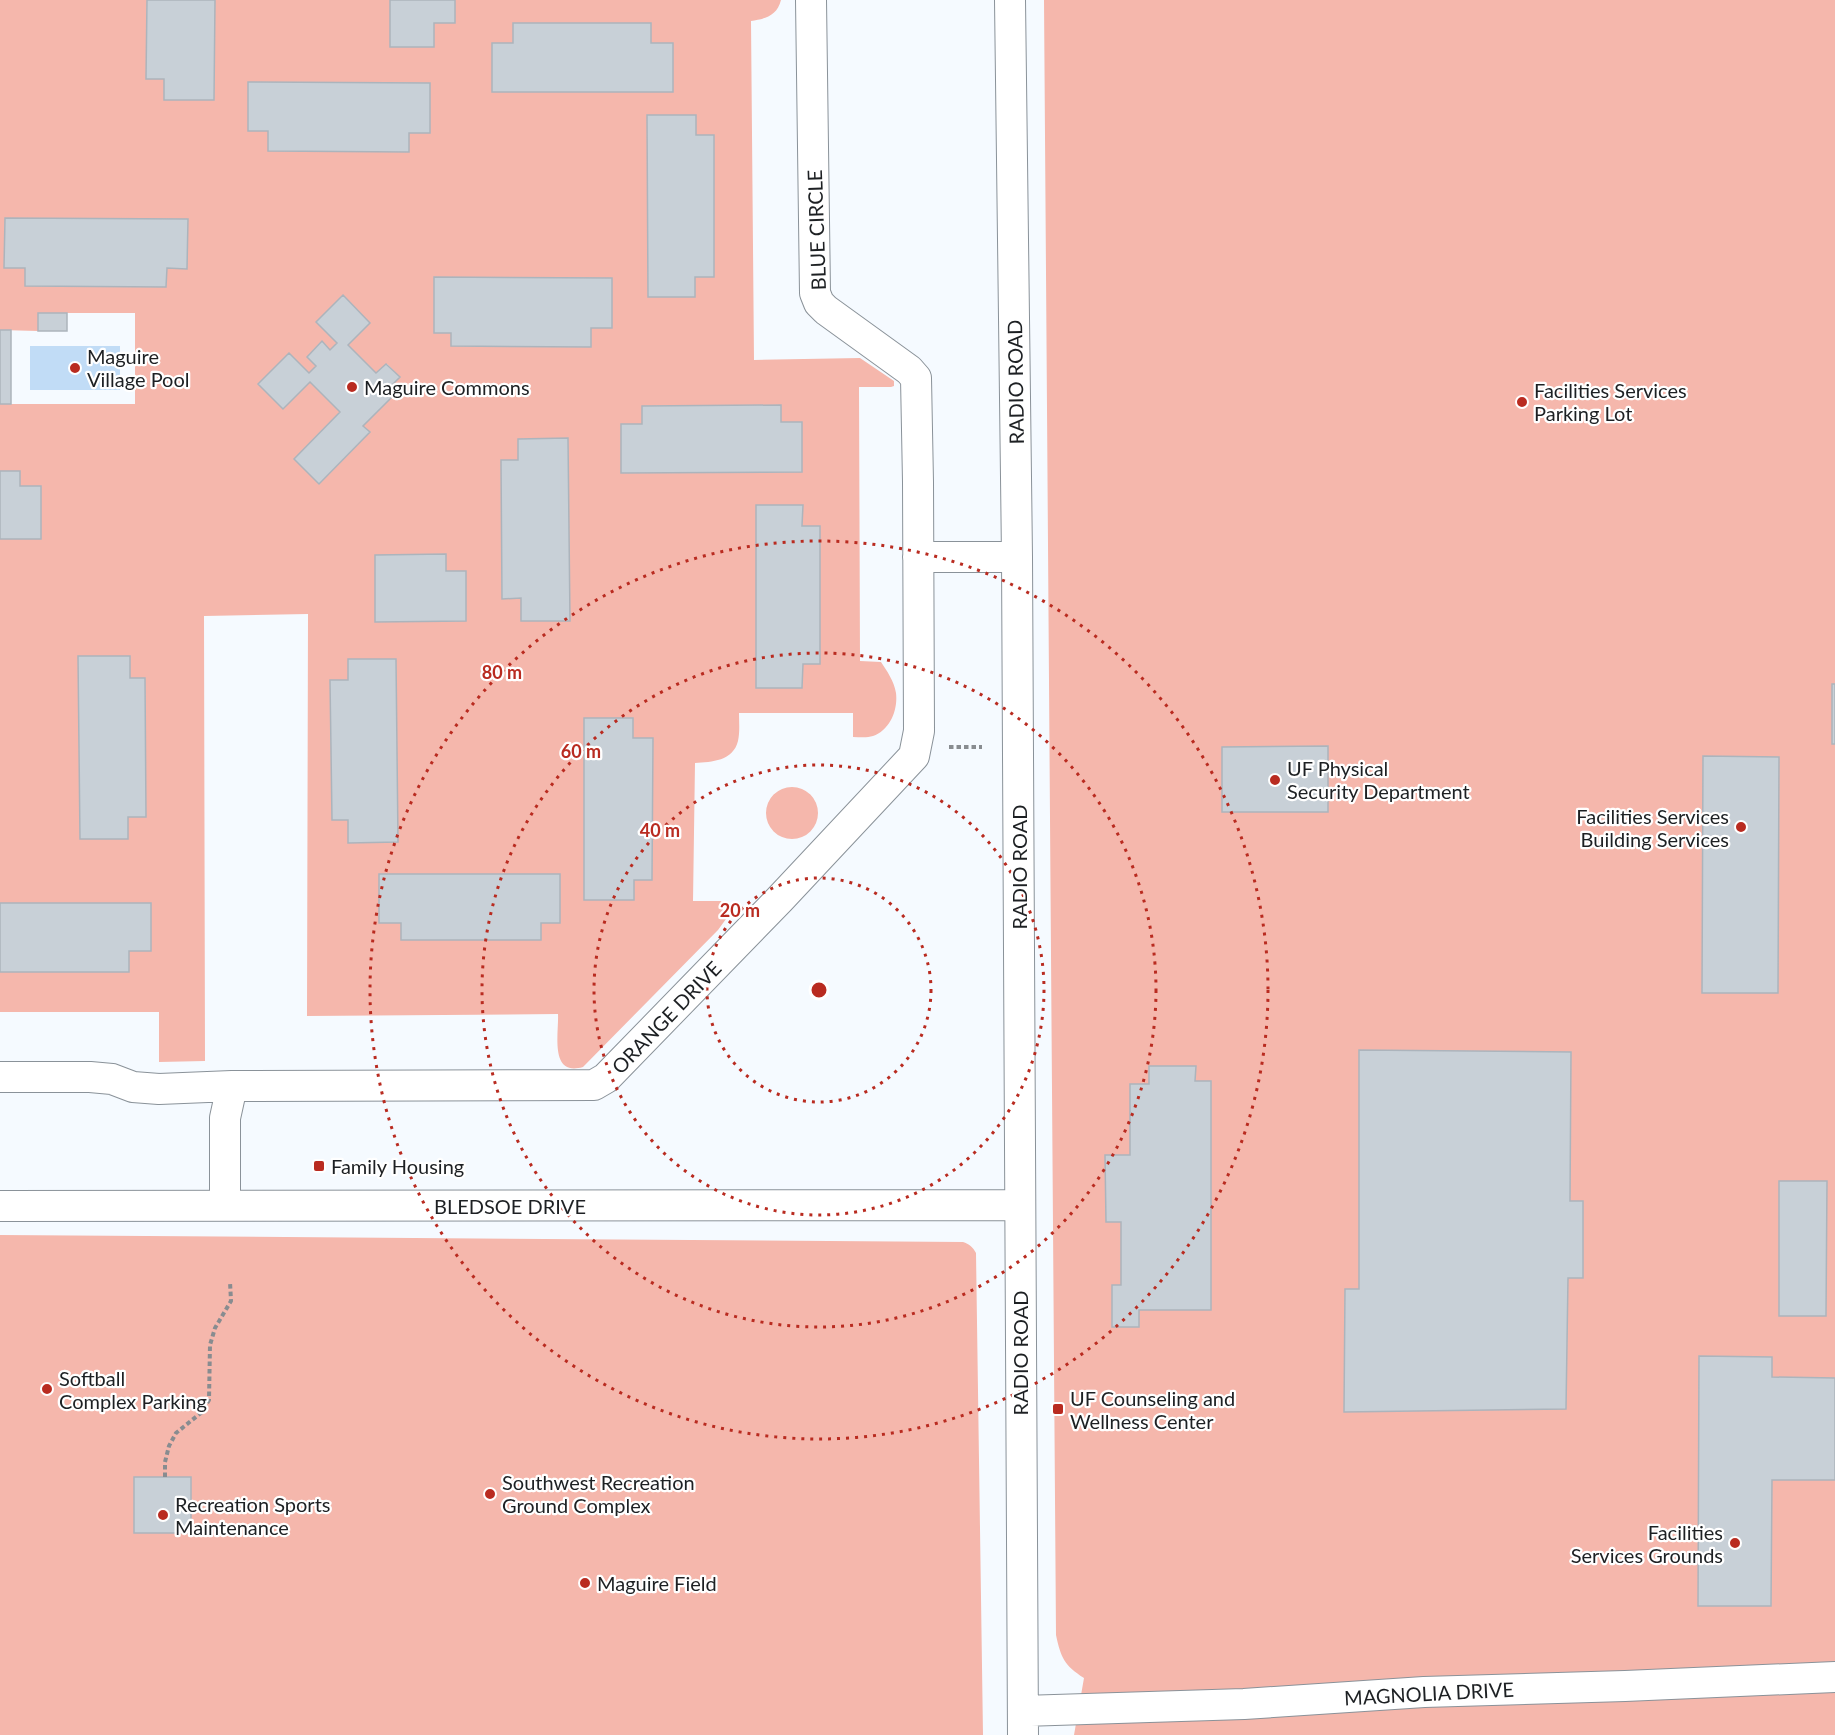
<svg xmlns="http://www.w3.org/2000/svg" width="1835" height="1735" viewBox="0 0 1835 1735" font-family="Lato,sans-serif">
	<rect width="100%" height="100%" fill="#f5faff"/>
	<path fill="#f5b7ac" fill-rule="evenodd" d="M 0,0 L 147,0 L 146,78 L 215,0 L 390,0 L 390,47 L 434,47 L 434,23 L 455,23 L 455,0 L 781,0 C 777,16 765,19 751,21 L 754,360 L 860,358 L 894,381 L 894,386 L 891,387 L 859,387 L 860,661 L 881,662 C 887,671 894,681 896,693 C 898,710 890,730 873,736 C 867,738 860,737 853,737 L 853,713 L 739,713 C 739,722 740,732 738,741 C 733,761 712,762 695,763 L 693,901 L 721,901 L 728,911 L 726,919 L 718,930 L 583,1067 C 549,1077 559,1033 558,1014 L 307,1016 L 308,614 L 204,616 L 205,1061 L 159,1062 L 159,1012 L 0,1012 L 0,972 L 129,972 L 129,951 L 151,951 L 151,903 L 0,903 L 0,539 L 20,486 L 20,471 L 0,471 L 0,404 L 135,404 L 135,313 L 38,313 L 38,331 L 0,330 ZM 513,23 L 651,23 L 651,43 L 673,43 L 673,91 L 493,92 L 492,43 L 513,43 ZM 249,82 L 430,83 L 430,133 L 409,133 L 409,152 L 268,151 L 268,131 L 248,131 ZM 648,115 L 696,115 L 696,135 L 714,277 L 695,277 L 694,297 L 648,297 ZM 5,218 L 187,219 L 187,269 L 167,268 L 166,287 L 26,286 L 25,268 L 4,268 ZM 434,277 L 612,278 L 612,328 L 591,328 L 591,347 L 452,346 L 451,333 L 434,332 ZM 343,295 L 370,323 L 348,345 L 376,373 L 387,364 L 400,377 L 385,392 L 391,398 L 363,426 L 370,432 L 319,484 L 294,459 L 340,412 L 310,382 L 309,373 L 316,366 L 307,357 L 322,341 L 330,350 L 337,343 L 316,322 ZM 781,405 L 781,422 L 802,423 L 802,472 L 621,473 L 621,424 L 642,424 L 642,406 ZM 568,438 L 569,621 L 521,621 L 521,598 L 502,599 L 501,461 L 518,460 L 518,439 ZM 756,505 L 803,505 L 802,526 L 820,526 L 820,664 L 803,664 L 802,688 L 756,687 ZM 375,555 L 445,555 L 446,571 L 466,572 L 466,621 L 375,622 ZM 79,656 L 130,656 L 130,678 L 145,678 L 146,817 L 128,817 L 128,839 L 80,839 ZM 349,659 L 396,659 L 397,842 L 349,843 L 348,820 L 332,820 L 330,680 L 348,680 ZM 633,718 L 633,738 L 653,738 L 652,879 L 634,880 L 634,900 ZM 379,874 L 560,874 L 560,923 L 541,923 L 541,940 L 401,940 L 401,923 L 379,922 Z
		M 1044,0 L 1835,0 L 1835,1735 L 1074,1735 L 1084,1678 C 1064,1665 1061,1658 1056,1635 Z
		M766 813a26 26 0 1 1 52 0a26 26 0 1 1-52 0Z
		M 0,1235 L 963,1242 C 969,1244 973,1247 976,1253 L 983,1735 L 0,1735 Z"/>
	<path fill="#c1dcf6" d="M 30,346 L 120,346 L 120,390 L 30,390 Z"/>
	<path fill="#c8d0d7" stroke="#acb4bc" stroke-width="1.5" d="M 147,0 L 215,0 L 214,100 L 164,100 L 164,79 L 146,79 Z
		M 390,0 L 455,0 L 455,23 L 434,23 L 434,47 L 390,47 Z
		M 513,23 L 651,23 L 651,43 L 673,43 L 673,92 L 492,92 L 492,43 L 513,43 Z
		M 248,82 L 430,83 L 430,133 L 409,133 L 409,152 L 268,151 L 268,131 L 248,131 Z
		M 647,115 L 696,115 L 696,135 L 714,135 L 714,277 L 695,277 L 695,297 L 648,297 Z
		M 5,218 L 188,219 L 187,269 L 167,268 L 166,287 L 25,286 L 25,268 L 4,268 Z
		M 434,277 L 612,278 L 612,328 L 591,328 L 591,347 L 451,346 L 451,333 L 434,333 Z
		M 343,295 L 370,323 L 348,345 L 376,373 L 386,364 L 400,377 L 385,392 L 391,398 L 363,426 L 370,432 L 319,484 L 294,459 L 340,412 L 310,382 L 283,409 L 258,384 L 289,353 L 309,373 L 316,366 L 307,357 L 322,341 L 330,350 L 337,343 L 316,322 Z
		M 38,313 L 67,313 L 67,331 L 38,331 Z
		M 0,330 L 11,330 L 11,404 L 0,404 Z
		M 781,405 L 781,422 L 802,422 L 802,472 L 621,473 L 621,424 L 642,424 L 642,406 Z
		M 568,438 L 570,621 L 521,621 L 521,598 L 502,599 L 501,460 L 518,460 L 518,439 Z
		M 0,471 L 20,471 L 20,486 L 41,486 L 41,539 L 0,539 Z
		M 756,505 L 803,505 L 802,526 L 820,526 L 820,664 L 803,664 L 802,688 L 756,688 Z
		M 446,554 L 446,571 L 466,571 L 466,621 L 375,622 L 375,555 Z
		M 78,656 L 130,656 L 130,678 L 145,678 L 146,817 L 128,817 L 128,839 L 80,839 Z
		M 348,659 L 396,659 L 398,842 L 348,843 L 348,820 L 332,820 L 330,680 L 348,680 Z
		M 1832,684 L 1835,684 L 1835,744 L 1832,744 Z
		M 584,718 L 633,718 L 633,738 L 653,738 L 652,880 L 634,880 L 634,900 L 584,900 Z
		M 1328,746 L 1328,812 L 1222,812 L 1222,747 Z
		M 1703,756 L 1779,757 L 1778,993 L 1702,993 Z
		M 379,874 L 560,874 L 560,923 L 541,923 L 541,940 L 401,940 L 401,923 L 379,923 Z
		M 0,903 L 151,903 L 151,951 L 129,951 L 129,972 L 0,972 Z
		M 1359,1050 L 1571,1052 L 1570,1201 L 1583,1201 L 1583,1278 L 1568,1278 L 1566,1409 L 1344,1412 L 1345,1289 L 1359,1289 Z
		M 1149,1066 L 1196,1066 L 1195,1081 L 1211,1081 L 1211,1310 L 1139,1310 L 1139,1327 L 1112,1327 L 1112,1285 L 1121,1285 L 1121,1222 L 1106,1222 L 1105,1155 L 1130,1155 L 1130,1084 L 1149,1084 Z
		M 1779,1181 L 1827,1181 L 1826,1316 L 1779,1316 Z
		M 1699,1356 L 1772,1357 L 1772,1377 L 1835,1378 L 1835,1480 L 1772,1480 L 1771,1606 L 1698,1606 Z
		M 134,1477 L 191,1477 L 191,1533 L 134,1533 Z"/>
	<g fill="none" stroke-linecap="round" stroke-linejoin="round">
		<defs>
			<path id="street" d="M 1010,0 L 1017,557 L 1023,1735
				M 918,557 L 1017,557
				M 0,1077 L 90,1077 L 112,1079 L 133,1087 L 159,1089 L 232,1086 L 594,1085 L 606,1078 L 780,899 L 914,756 L 919,731 L 918,482 L 916,378 L 909,370 L 826,310 L 819,303 L 815,293 L 811,0
				M 0,1206 L 1020,1205
				M 225,1206 L 225,1118 L 232,1086
				M 1023,1711 L 1244,1704 L 1424,1692 L 1625,1686 L 1835,1677"/>
		</defs>
		<use href="#street" stroke="#8a9299" stroke-width="32"/>
		<path stroke="#888c90" stroke-width="4" stroke-dasharray="4.5 3" stroke-linecap="butt" d="M 949,747 L 982,747
			M 165,1477 L 165,1462 L 169,1446 L 176,1433 L 202,1412 L 209,1400 L 210,1345 L 215,1328 L 231,1301 L 230,1282"/>
		<use href="#street" stroke="#fff" stroke-width="30"/>
	</g>
	<g fill="none" stroke="#b92b20" stroke-width="3" stroke-dasharray="3 6">
		<circle cx="819" cy="990" r="112"/>
		<circle cx="819" cy="990" r="225"/>
		<circle cx="819" cy="990" r="337"/>
		<circle cx="819" cy="990" r="449"/>
	</g>
	<g fill="#b92b20" stroke="#fff" stroke-width="2">
		<circle cx="75" cy="368" r="6"/>
		<circle cx="352" cy="387" r="6"/>
		<circle cx="1522" cy="402" r="6"/>
		<circle cx="1275" cy="780" r="6"/>
		<circle cx="1741" cy="827" r="6"/>
		<rect x="313" y="1160" width="12" height="12" rx="3"/>
		<circle cx="47" cy="1389" r="6"/>
		<rect x="1052" y="1403" width="12" height="12" rx="3"/>
		<circle cx="490" cy="1494" r="6"/>
		<circle cx="163" cy="1515" r="6"/>
		<circle cx="1735" cy="1543" r="6"/>
		<circle cx="585" cy="1583" r="6"/>
	</g>
	<g text-anchor="middle" dominant-baseline="central" stroke-width="4.5" stroke-linejoin="round" paint-order="stroke">
		<g font-size="20" fill="#1d2023" stroke="#fff">
			<text transform="translate(816 230) rotate(-92)">BLUE CIRCLE</text>
			<text transform="translate(1015 382) rotate(-91)">RADIO ROAD</text>
			<text transform="translate(1019 867) rotate(-90)">RADIO ROAD</text>
			<text transform="translate(666 1017) rotate(-46)">ORANGE DRIVE</text>
			<text x="510" y="1206">BLEDSOE DRIVE</text>
			<text transform="translate(1020 1353) rotate(-90)">RADIO ROAD</text>
			<text transform="translate(1429 1693) rotate(-3)">MAGNOLIA DRIVE</text>
		</g>
		<g font-size="20" fill="#1d2023" stroke="#fff" text-anchor="start">
			<text x="87" y="356">Maguire<tspan x="87" dy="23">Village Pool</tspan></text>
			<text x="364" y="387">Maguire Commons</text>
			<text x="1534" y="390">Facilities Services<tspan x="1534" dy="23">Parking Lot</tspan></text>
			<text x="1287" y="768">UF Physical<tspan x="1287" dy="23">Security Department</tspan></text>
			<text x="1729" y="816" text-anchor="end">Facilities Services<tspan x="1729" dy="23">Building Services</tspan></text>
			<text x="331" y="1166">Family Housing</text>
			<text x="59" y="1378">Softball<tspan x="59" dy="23">Complex Parking</tspan></text>
			<text x="1070" y="1398">UF Counseling and<tspan x="1070" dy="23">Wellness Center</tspan></text>
			<text x="502" y="1482">Southwest Recreation<tspan x="502" dy="23">Ground Complex</tspan></text>
			<text x="175" y="1504">Recreation Sports<tspan x="175" dy="23">Maintenance</tspan></text>
			<text x="1723" y="1532" text-anchor="end">Facilities<tspan x="1723" dy="23">Services Grounds</tspan></text>
			<text x="597" y="1583">Maguire Field</text>
		</g>
	</g>
	<circle cx="819" cy="990" r="9" fill="#b92b20" stroke="#fff" stroke-width="3"/>
	<g font-size="18" text-anchor="middle" font-weight="bold" fill="#b92b20" stroke="#fff" stroke-width="4.5" stroke-linejoin="round" paint-order="stroke">
		<text x="502" y="679">80 m</text>
		<text x="581" y="758">60 m</text>
		<text x="660" y="837">40 m</text>
		<text x="740" y="917">20 m</text>
	</g>
</svg>
